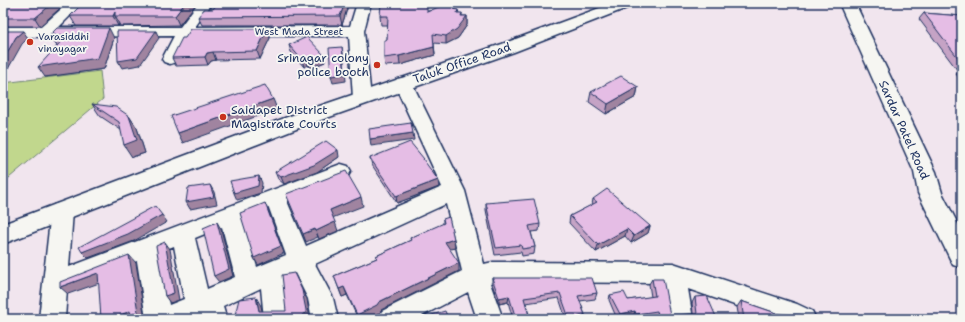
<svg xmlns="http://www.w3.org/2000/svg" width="965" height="322" viewBox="0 0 965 322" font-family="'Shantell Sans',sans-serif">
	<rect width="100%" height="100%" fill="#f1e5ee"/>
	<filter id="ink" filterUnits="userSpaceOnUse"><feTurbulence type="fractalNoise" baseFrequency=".025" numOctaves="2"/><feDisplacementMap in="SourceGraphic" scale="8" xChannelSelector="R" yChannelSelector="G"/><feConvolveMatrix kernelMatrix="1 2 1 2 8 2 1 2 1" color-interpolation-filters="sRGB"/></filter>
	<g filter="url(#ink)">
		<path fill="#c1d78d" stroke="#6e8376" d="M 100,71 L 103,99 L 3,183 L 3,83 Z"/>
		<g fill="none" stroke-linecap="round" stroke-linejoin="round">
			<defs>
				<path id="minor" d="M 68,3 L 83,3 L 59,27 L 180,27 L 198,3 L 212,3 L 195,27 L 350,26 L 357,3 L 371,3 L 364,31 L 371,98 L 368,102 L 362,103 L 356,102 L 353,98 L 349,36 L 190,36 L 176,62 L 170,64 L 164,62 L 162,59 L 174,36 L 3,37 L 3,27 L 41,27 Z
					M 403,78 L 409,79 L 412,83 L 465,191 L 484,264 L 493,262 L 673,263 L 797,304 L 812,311 L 816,319 L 775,319 L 688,289 L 693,319 L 667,319 L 662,283 L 493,282 L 490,283 L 503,319 L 477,319 L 468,292 L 416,319 L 378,319 L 382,311 L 462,271 L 446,204 L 315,264 L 333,298 L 338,319 L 312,319 L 308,299 L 295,273 L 284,278 L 290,319 L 264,319 L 261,288 L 223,306 L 227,319 L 201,319 L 200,316 L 194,319 L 146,319 L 137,261 L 67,289 L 65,319 L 39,319 L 51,211 L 54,205 L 62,203 L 70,205 L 73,211 L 69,267 L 341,164 L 348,166 L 351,171 L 348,176 L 287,201 L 306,246 L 442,187 L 394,83 L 397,79 ZM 269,208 L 286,255 L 257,267 L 242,219 ZM 222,227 L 235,277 L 207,289 L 195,238 ZM 174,246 L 184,299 L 169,305 L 159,252 Z"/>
				<path id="major" d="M 613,3 L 635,3 L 632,6 L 514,52 L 304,126 L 3,244 L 3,224 L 290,116 L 502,44 Z
					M 839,3 L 855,3 L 936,172 L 942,193 L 962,232 L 962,268 L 953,265 L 918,193 L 914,172 Z"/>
			</defs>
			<use href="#minor" stroke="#1b2f5e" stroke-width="3"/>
			<use href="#major" stroke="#1b2f5e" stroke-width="3"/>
			<use href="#minor" fill="#f6f6f2" fill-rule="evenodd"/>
			<use href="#major" fill="#f6f6f2" fill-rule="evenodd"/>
		</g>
		<path fill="#c5a3c5" stroke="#1b2f5e" d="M 3,3 L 66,3 L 40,26 L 3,26 Z
			M 197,3 L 179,25 L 120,26 L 119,24 L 118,26 L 76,26 L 70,16 Z
			M 218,3 L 346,3 L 347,9 L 342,25 L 202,25 L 198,17 L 213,9 Z
			M 455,6 L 455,10 L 458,10 L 459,13 L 462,16 L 467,16 L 467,25 L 458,38 L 446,44 L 434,43 L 435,55 L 400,65 L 385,66 L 384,58 L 387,40 L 388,25 L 381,25 L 380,16 L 428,11 Z
			M 924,13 L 962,16 L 962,82 L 956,74 L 958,71 L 919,19 Z
			M 57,28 L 114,38 L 104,69 L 45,77 L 57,45 L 56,45 L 50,35 Z
			M 267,29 L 270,38 L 260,59 L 216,60 L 211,61 L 208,65 L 176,66 L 172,58 Z
			M 289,45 L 325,62 L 310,68 L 308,65 L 304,67 L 291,52 Z
			M 638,87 L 636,97 L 606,114 L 589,102 L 591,92 Z
			M 92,104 L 129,116 L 137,128 L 145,153 L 132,157 L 121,130 L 100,116 Z
			M 339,157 L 317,172 L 284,184 L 278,179 L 275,172 Z
			M 370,158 L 439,187 L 397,203 L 372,165 Z
			M 593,199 L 650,226 L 648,233 L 631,243 L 625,236 L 596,252 L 569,223 L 570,216 L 592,205 Z
			M 486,203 L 540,224 L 539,231 L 531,232 L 535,247 L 534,254 L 522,256 L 521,252 L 495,255 L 486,210 Z
			M 443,219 L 455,248 L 449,249 L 459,271 L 381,310 L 380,313 L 367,319 L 358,319 L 347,295 L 342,297 L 334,276 L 377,258 L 376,256 L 411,240 L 410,238 L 443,224 Z
			M 492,278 L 597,293 L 595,299 L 580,301 L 585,315 L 584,319 L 566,319 L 559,298 L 526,303 L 530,319 L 513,319 L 508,302 L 499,304 L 492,284 Z
			M 652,279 L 670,315 L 693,314 L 692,303 L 695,297 L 717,319 L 655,319 L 655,317 L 639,319 L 634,319 L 633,317 L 622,319 L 617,319 L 609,300 L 610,295 L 628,300 L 651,297 L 649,284 Z
			M 741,301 L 779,314 L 818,319 L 739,319 L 737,307 Z"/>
		<path fill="#a084a0" stroke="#1b2f5e" d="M 53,3 L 66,3 L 40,26 L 35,18 Z
			M 185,3 L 197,3 L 179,25 L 175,16 Z
			M 345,3 L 346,3 L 347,9 L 342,25 L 340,16 Z
			M 115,12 L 115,16 L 119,24 L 118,26 L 113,16 Z
			M 462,13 L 462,21 L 467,16 L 467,25 L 458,38 L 446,44 L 446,36 L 461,16 Z
			M 109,28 L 114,38 L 104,69 L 45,77 L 38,67 Z
			M 267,29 L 270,38 L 260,59 L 257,51 Z
			M 23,31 L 28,38 L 22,44 L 4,76 L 3,76 L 3,60 L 16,37 Z
			M 156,31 L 159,38 L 140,65 L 122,68 L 118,61 Z
			M 342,47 L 343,53 L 346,81 L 333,83 L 331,76 Z
			M 434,47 L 435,55 L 400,65 L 399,56 Z
			M 213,52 L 216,60 L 211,61 L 208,65 L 205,57 L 207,53 Z
			M 324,55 L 325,62 L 310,68 L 309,61 Z
			M 306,58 L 308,65 L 304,67 L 302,60 Z
			M 638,87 L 636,97 L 606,114 L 608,104 Z
			M 273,99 L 277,109 L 183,143 L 178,133 Z
			M 129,116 L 137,128 L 145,153 L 132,157 L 124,145 Z
			M 413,133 L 414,140 L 371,146 L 370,139 Z
			M 338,150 L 339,157 L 317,172 L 284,184 L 281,177 Z
			M 259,176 L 262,183 L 261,193 L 237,200 L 234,193 Z
			M 438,180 L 439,187 L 397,203 L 396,196 Z
			M 210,185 L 214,192 L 217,204 L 190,209 L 186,202 Z
			M 361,197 L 363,206 L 332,218 L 330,210 Z
			M 265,203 L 284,253 L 258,265 L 254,258 Z
			M 162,215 L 167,222 L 134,241 L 88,258 L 82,252 Z
			M 217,222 L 221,229 L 233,276 L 219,282 L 214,276 Z
			M 335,222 L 338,231 L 319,239 L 316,231 Z
			M 650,226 L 648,233 L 631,243 L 634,236 Z
			M 315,229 L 318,237 L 306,242 L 303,234 Z
			M 627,229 L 625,236 L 596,252 L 598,245 Z
			M 454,239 L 455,248 L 445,250 L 445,242 Z
			M 165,242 L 170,249 L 179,300 L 170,303 L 165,296 Z
			M 129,255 L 136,263 L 145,319 L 111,319 Z
			M 459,263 L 459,271 L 381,310 L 380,313 L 367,319 L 359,319 L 357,315 L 379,302 Z
			M 98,273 L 105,281 L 68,294 L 60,287 Z
			M 344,287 L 347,295 L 342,297 L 339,289 Z
			M 302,290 L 307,299 L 310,319 L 303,319 Z
			M 509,296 L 508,302 L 499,304 L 499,298 Z
			M 256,297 L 261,306 L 264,319 L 259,311 Z
			M 635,311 L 633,317 L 622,319 L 618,319 L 620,314 Z
			M 585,315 L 584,319 L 569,319 L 569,318 Z"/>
		<path fill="#e5bde5" stroke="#1b2f5e" d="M 3,3 L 53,3 L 35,18 L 3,18 Z
			M 83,3 L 185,3 L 175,16 L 115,16 L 115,12 L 113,16 L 70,16 Z
			M 218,3 L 345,3 L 340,16 L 198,17 L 204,9 L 213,9 Z
			M 381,3 L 427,3 L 427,12 L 443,5 L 455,6 L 454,9 L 458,10 L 457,13 L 462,13 L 461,16 L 467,16 L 457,29 L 446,36 L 433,34 L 434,47 L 399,56 L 384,58 L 384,40 L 387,40 L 388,16 L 380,16 Z
			M 924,13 L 962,16 L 962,63 Z
			M 57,28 L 109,28 L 98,58 L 38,67 L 67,35 L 50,35 Z
			M 191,29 L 267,29 L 257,51 L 213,52 L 207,53 L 205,57 L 172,58 L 182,38 L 185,38 Z
			M 3,31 L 23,31 L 16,37 L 3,60 Z
			M 117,31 L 156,31 L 137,58 L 118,61 Z
			M 307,37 L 324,55 L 309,61 L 306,58 L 302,60 L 289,45 Z
			M 342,47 L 345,74 L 331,76 L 329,48 Z
			M 621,76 L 638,87 L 608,104 L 591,92 Z
			M 265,85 L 273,99 L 178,133 L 171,116 Z
			M 92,104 L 116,107 L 129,116 L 137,140 L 124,145 L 119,122 Z
			M 411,123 L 413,133 L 370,139 L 369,129 Z
			M 326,141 L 338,150 L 314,165 L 281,177 L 275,172 Z
			M 410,142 L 424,159 L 423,159 L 438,180 L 396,196 L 370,158 Z
			M 346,171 L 361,197 L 330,210 L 335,222 L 316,231 L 315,229 L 303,234 L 286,194 Z
			M 259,176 L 258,186 L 234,193 L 230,181 Z
			M 210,185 L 214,197 L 186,202 L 188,188 Z
			M 607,189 L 650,226 L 634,236 L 627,229 L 598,245 L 570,216 L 597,202 L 593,199 Z
			M 534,199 L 540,224 L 529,226 L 535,247 L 522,249 L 521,245 L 496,248 L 486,203 Z
			M 265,203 L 281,246 L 254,258 L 240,213 Z
			M 155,206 L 162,215 L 128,234 L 82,252 L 79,247 Z
			M 449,217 L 454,239 L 445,242 L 459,263 L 379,302 L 377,305 L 357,315 L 344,287 L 339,289 L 334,276 L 377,258 L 376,256 L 411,240 L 410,238 L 444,223 L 443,219 Z
			M 217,222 L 229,269 L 214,276 L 203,228 Z
			M 165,242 L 174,293 L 165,296 L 156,246 Z
			M 129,255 L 138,312 L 131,315 L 130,311 L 111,319 L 101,319 L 98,273 L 60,287 L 60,282 Z
			M 294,273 L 302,290 L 306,310 L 306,313 L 303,314 L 303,319 L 234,319 L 239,299 L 256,297 L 259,311 L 286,311 L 282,275 Z
			M 492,278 L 592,278 L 597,293 L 578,296 L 585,315 L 569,318 L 560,293 L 524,298 L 530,319 L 516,319 L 509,296 L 499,298 Z
			M 652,279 L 663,279 L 670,315 L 697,314 L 695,297 L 707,296 L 717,319 L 659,319 L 657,311 L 636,314 L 635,311 L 620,314 L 610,295 L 624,292 L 628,300 L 655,296 Z
			M 741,301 L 779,314 L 800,315 L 818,319 L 744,319 Z
			M 445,311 L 447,316 L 450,315 L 451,319 L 422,319 L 422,318 Z"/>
	</g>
	<g fill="#c8321e" stroke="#f6f6f2" stroke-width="1.5">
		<circle cx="30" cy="42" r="4"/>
		<circle cx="377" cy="65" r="4"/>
		<circle cx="223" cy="117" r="4"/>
	</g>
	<g text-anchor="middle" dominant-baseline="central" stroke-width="3.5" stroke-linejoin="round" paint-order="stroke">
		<g font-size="10" fill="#1b2f5e" stroke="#f6f6f2">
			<text x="299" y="31">West Mada Street</text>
		</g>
		<g font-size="10" fill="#1b2f5e" stroke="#f6f6f2" text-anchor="start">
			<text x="38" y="36">Varasiddhi<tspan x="38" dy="12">vinayagar</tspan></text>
		</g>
		<g font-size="12" fill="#1b2f5e" stroke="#f6f6f2" text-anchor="end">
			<text x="369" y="58">Srinagar colony<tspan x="369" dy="14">police booth</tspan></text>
			<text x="231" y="110" text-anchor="start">Saidapet District<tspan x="231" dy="14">Magistrate Courts</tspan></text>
		</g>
		<g font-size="12" fill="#1b2f5e" stroke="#f6f6f2">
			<text transform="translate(462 63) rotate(-19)">Taluk Office Road</text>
			<text transform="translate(904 130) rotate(66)">Sardar Patel Road</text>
		</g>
	</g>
	<rect width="965" height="322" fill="none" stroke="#f6f6f2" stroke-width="16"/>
	<rect x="8" y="8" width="949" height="306" fill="none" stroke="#1b2f5e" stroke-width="1.5" filter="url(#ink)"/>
</svg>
